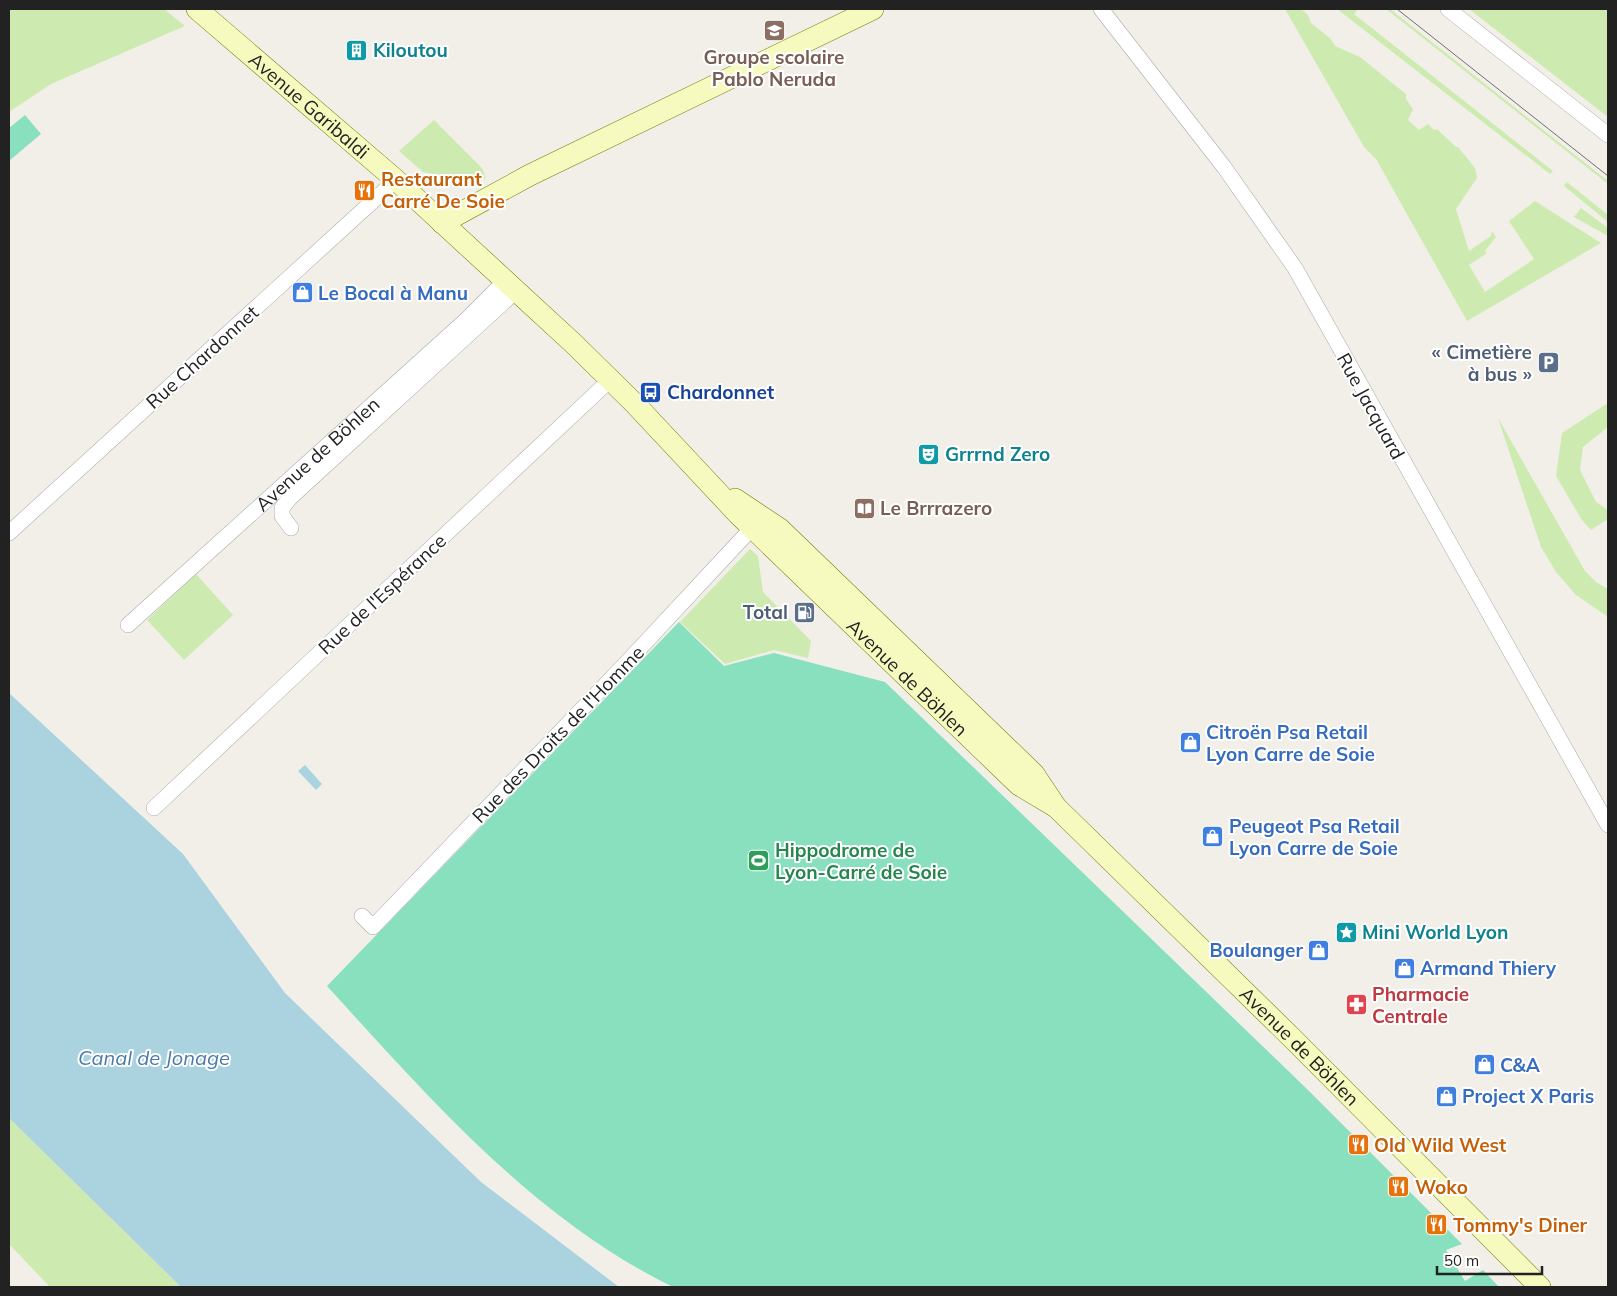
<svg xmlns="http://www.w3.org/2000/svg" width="1617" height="1296" viewBox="0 0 1617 1296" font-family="Mulish,sans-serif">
	<rect width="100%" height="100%" fill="#f2efe9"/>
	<path fill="#cdebb0" d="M 9,9 L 164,9 L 185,26 L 51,84 L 9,112 Z
		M 1285,9 L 1301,9 L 1308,15 L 1311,23 L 1330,38 L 1335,46 L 1360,57 L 1406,94 L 1406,99 L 1413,109 L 1408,120 L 1419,130 L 1428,124 L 1434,130 L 1437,129 L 1456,147 L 1458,147 L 1475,168 L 1477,178 L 1456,209 L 1469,251 L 1491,236 L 1492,231 L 1496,237 L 1485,251 L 1487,253 L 1469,265 L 1485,292 L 1534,259 L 1509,221 L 1535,201 L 1601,243 L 1467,321 L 1376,159 L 1364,147 Z
		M 1337,9 L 1358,9 L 1354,14 L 1553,171 L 1550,174 Z
		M 1386,9 L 1390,9 L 1608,181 L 1608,184 Z
		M 1469,9 L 1608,9 L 1608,117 Z
		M 434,120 L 482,168 L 486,178 L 475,182 L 423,172 L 399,151 Z
		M 1567,182 L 1608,215 L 1608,222 L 1564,186 Z
		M 1581,208 L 1608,228 L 1608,236 L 1574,217 Z
		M 1608,403 L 1608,427 L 1583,447 L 1580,470 L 1596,502 L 1608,510 L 1608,519 L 1591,530 L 1582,520 L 1556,476 L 1562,433 Z
		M 1498,418 L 1585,571 L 1596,582 L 1608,589 L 1608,617 L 1576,595 L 1556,572 L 1541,547 Z
		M 750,549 L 758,556 L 763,592 L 811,641 L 808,658 L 774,650 L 725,664 L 680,622 Z
		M 196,574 L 233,615 L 184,660 L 147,620 Z
		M 9,1118 L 181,1287 L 50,1287 L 9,1244 Z"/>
	<path fill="#88e0be" d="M 25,115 L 41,134 L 9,161 L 9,128 Z
		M 679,622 L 724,666 L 774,653 L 885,682 L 1308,1090 L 1462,1244 L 1446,1250 L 1465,1281 L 1483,1270 L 1499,1287 L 673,1287 C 534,1219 430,1099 327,986 Z"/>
	<path fill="#aad3df" d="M 9,693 L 183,854 L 285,993 L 481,1182 L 619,1287 L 181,1287 L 9,1118 Z
		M 305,765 L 322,784 L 316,790 L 298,771 Z"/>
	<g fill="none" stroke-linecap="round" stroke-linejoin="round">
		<defs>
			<g id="street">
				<path d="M 1101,9 L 1224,167 L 1295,268 L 1608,825"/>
				<path d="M 1448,9 L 1608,135"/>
				<path d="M 291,528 L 282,516 L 282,508 L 290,498 L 516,291"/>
				<path d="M 9,533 L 396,180"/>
				<path id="s1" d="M 128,625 L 466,320 L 505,281"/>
				<path d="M 154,808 L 610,380"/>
				<path d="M 362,916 L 373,927 L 629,660 L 752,528"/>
			</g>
			<g id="secondary">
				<path id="s2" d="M 197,9 L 396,180 L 574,344 L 635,404 L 738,514 L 1019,785 L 1056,807"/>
				<path d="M 442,223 L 530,175 L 873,9"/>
				<path id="s3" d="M 735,499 L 780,529 L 1034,774 L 1056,807 L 1292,1038 L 1540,1287"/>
			</g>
		</defs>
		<use href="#street" stroke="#a9a9a9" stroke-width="16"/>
		<use href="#secondary" stroke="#707d05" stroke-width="22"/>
		<use href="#street" stroke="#fff" stroke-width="15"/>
		<use href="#secondary" stroke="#f7fabf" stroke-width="21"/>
		<path stroke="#707070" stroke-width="1" d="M 1397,9 L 1608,176"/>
	</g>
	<defs>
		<symbol id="school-square" viewBox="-11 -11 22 22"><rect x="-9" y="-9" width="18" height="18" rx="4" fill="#8d6e63" stroke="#fff"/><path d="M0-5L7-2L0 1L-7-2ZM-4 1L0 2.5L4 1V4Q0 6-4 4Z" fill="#fff"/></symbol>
		<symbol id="building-square" viewBox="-11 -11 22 22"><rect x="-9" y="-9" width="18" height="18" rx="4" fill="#0f9aa8" stroke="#fff"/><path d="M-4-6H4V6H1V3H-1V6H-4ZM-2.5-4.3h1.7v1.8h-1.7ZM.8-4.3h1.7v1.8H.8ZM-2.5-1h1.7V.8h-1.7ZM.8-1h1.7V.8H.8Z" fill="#fff"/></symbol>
		<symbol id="restaurant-square" viewBox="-11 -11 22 22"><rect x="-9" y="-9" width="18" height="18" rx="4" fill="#e8710a" stroke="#fff"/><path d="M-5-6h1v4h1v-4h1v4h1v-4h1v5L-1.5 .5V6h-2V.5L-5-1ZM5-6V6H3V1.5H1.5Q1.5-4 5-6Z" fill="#fff"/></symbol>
		<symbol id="shop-square" viewBox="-11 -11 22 22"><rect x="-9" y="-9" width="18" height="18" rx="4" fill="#3f7fe0" stroke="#fff"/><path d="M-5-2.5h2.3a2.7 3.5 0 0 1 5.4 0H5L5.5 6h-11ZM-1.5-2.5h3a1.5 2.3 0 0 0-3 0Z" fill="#fff"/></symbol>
		<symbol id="parking-square" viewBox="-11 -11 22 22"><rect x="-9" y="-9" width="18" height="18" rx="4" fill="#5c6f8a" stroke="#fff"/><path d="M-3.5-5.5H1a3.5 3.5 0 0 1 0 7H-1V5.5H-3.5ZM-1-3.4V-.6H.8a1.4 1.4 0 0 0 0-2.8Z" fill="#fff"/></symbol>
		<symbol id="bus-square" viewBox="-11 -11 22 22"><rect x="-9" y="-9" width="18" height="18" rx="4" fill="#1a4fb4" stroke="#fff"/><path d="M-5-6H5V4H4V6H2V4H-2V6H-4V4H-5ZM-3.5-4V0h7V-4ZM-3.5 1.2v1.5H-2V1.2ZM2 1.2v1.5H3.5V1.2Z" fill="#fff"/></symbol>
		<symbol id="theatre-square" viewBox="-11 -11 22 22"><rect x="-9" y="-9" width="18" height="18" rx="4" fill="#0f9aa8" stroke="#fff"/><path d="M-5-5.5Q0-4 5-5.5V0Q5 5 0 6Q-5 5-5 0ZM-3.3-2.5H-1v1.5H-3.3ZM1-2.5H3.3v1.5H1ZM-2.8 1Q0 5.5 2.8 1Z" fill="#fff"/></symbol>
		<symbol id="library-square" viewBox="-11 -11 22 22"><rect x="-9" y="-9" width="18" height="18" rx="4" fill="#8d6e63" stroke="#fff"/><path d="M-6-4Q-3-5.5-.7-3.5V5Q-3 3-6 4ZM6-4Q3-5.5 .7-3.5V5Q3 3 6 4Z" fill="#fff"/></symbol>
		<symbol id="fuel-square" viewBox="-11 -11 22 22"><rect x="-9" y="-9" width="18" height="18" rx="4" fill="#5c6f8a" stroke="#fff"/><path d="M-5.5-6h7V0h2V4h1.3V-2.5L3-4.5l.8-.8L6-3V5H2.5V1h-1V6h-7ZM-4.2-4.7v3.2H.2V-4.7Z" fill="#fff"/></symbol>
		<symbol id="stadium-square" viewBox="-11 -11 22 22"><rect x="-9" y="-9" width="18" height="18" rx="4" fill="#2e9e5b" stroke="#fff"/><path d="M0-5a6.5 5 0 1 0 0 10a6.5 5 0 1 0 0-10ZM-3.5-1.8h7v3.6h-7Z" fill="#fff"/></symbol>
		<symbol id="sight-square" viewBox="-11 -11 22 22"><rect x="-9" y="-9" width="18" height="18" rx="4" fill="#0f9aa8" stroke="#fff"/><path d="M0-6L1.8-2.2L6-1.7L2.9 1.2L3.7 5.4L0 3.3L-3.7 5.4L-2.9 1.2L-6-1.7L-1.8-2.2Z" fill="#fff"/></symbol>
		<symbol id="pharmacy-square" viewBox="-11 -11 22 22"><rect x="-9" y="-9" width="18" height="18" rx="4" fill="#e0444e" stroke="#fff"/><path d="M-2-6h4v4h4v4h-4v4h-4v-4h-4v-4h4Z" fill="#fff"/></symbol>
	</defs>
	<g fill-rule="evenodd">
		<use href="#school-square" x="762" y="18" width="25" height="25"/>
		<use href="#building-square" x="344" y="38" width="25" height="25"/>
		<use href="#restaurant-square" x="352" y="178" width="25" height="25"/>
		<use href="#shop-square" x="290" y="280" width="25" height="25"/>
		<use href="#parking-square" x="1536" y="350" width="25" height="25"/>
		<use href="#bus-square" x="638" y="380" width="25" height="25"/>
		<use href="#theatre-square" x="916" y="442" width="25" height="25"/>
		<use href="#library-square" x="852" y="496" width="25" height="25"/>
		<use href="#fuel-square" x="792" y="600" width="25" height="25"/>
		<use href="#shop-square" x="1178" y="730" width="25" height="25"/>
		<use href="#shop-square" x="1200" y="824" width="25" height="25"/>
		<use href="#stadium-square" x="746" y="848" width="25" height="25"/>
		<use href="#sight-square" x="1334" y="920" width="25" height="25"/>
		<use href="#shop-square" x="1306" y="938" width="25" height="25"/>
		<use href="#shop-square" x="1392" y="956" width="25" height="25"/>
		<use href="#pharmacy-square" x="1344" y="992" width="25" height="25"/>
		<use href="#shop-square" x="1472" y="1052" width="25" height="25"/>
		<use href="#shop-square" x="1434" y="1084" width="25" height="25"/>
		<use href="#restaurant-square" x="1346" y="1132" width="25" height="25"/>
		<use href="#restaurant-square" x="1386" y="1174" width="25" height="25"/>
		<use href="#restaurant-square" x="1424" y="1212" width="25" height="25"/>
	</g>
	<g text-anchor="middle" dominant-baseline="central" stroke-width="4" stroke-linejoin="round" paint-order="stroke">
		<g font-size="19" font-weight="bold" fill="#0d838f" stroke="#fff" text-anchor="start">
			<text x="373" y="50">Kiloutou</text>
			<text x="945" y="454">Grrrnd Zero</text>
			<text x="1362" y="932">Mini World Lyon</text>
		</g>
		<g font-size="19" font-weight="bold" fill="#785e54" stroke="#fff">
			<text x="774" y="57">Groupe scolaire<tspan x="774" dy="22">Pablo Neruda</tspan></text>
			<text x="880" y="508" text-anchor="start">Le Brrrazero</text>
		</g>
		<g font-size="19" fill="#222" stroke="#fff">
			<text stroke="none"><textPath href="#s2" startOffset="148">Avenue Garibaldi</textPath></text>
			<text transform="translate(202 357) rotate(-42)">Rue Chardonnet</text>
			<text transform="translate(1371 406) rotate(61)">Rue Jacquard</text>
			<text stroke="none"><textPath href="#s1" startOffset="255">Avenue de Böhlen</textPath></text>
			<text transform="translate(382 594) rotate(-43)">Rue de l'Espérance</text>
			<text stroke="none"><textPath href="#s2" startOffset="976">Avenue de Böhlen</textPath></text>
			<text transform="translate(558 734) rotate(-46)">Rue des Droits de l'Homme</text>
			<text stroke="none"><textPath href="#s3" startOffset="788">Avenue de Böhlen</textPath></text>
		</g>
		<g font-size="19" font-weight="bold" fill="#c56008" stroke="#fff" text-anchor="start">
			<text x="381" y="179">Restaurant<tspan x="381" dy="22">Carré De Soie</tspan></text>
			<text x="1374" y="1145">Old Wild West</text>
			<text x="1415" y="1187">Woko</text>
			<text x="1453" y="1225">Tommy's Diner</text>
		</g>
		<g font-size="19" font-weight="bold" fill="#366cbe" stroke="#fff" text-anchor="start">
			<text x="318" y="293">Le Bocal à Manu</text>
			<text x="1206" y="732">Citroën Psa Retail<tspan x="1206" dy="22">Lyon Carre de Soie</tspan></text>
			<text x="1229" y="826">Peugeot Psa Retail<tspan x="1229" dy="22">Lyon Carre de Soie</tspan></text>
			<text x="1303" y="950" text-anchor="end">Boulanger</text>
			<text x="1420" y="968">Armand Thiery</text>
			<text x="1500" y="1065">C&amp;A</text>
			<text x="1462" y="1096">Project X Paris</text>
		</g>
		<g font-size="19" font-weight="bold" fill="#4e5e75" stroke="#fff" text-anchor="end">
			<text x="1532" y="352">« Cimetière<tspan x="1532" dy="22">à bus »</tspan></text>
			<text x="788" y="612">Total</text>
		</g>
		<g font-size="19" font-weight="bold" fill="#164399" stroke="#fff" text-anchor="start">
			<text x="667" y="392">Chardonnet</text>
		</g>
		<g font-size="19" font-weight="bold" fill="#27864d" stroke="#fff" text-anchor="start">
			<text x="775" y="850">Hippodrome de<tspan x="775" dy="22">Lyon-Carré de Soie</tspan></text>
		</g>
		<g font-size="19" font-weight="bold" fill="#be3a42" stroke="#fff" text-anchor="start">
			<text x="1372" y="994">Pharmacie<tspan x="1372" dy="22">Centrale</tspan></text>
		</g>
		<g font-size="20" font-style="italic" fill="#4a7aab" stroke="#fff">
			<text x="154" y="1057">Canal de Jonage</text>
		</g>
	</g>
	<rect width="1617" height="1296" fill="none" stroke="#222222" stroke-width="20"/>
	<path d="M1437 1266v8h105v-8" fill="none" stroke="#222222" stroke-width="2.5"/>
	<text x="1444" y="1266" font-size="15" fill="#222222" stroke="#ffffff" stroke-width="4" paint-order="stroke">50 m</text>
</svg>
